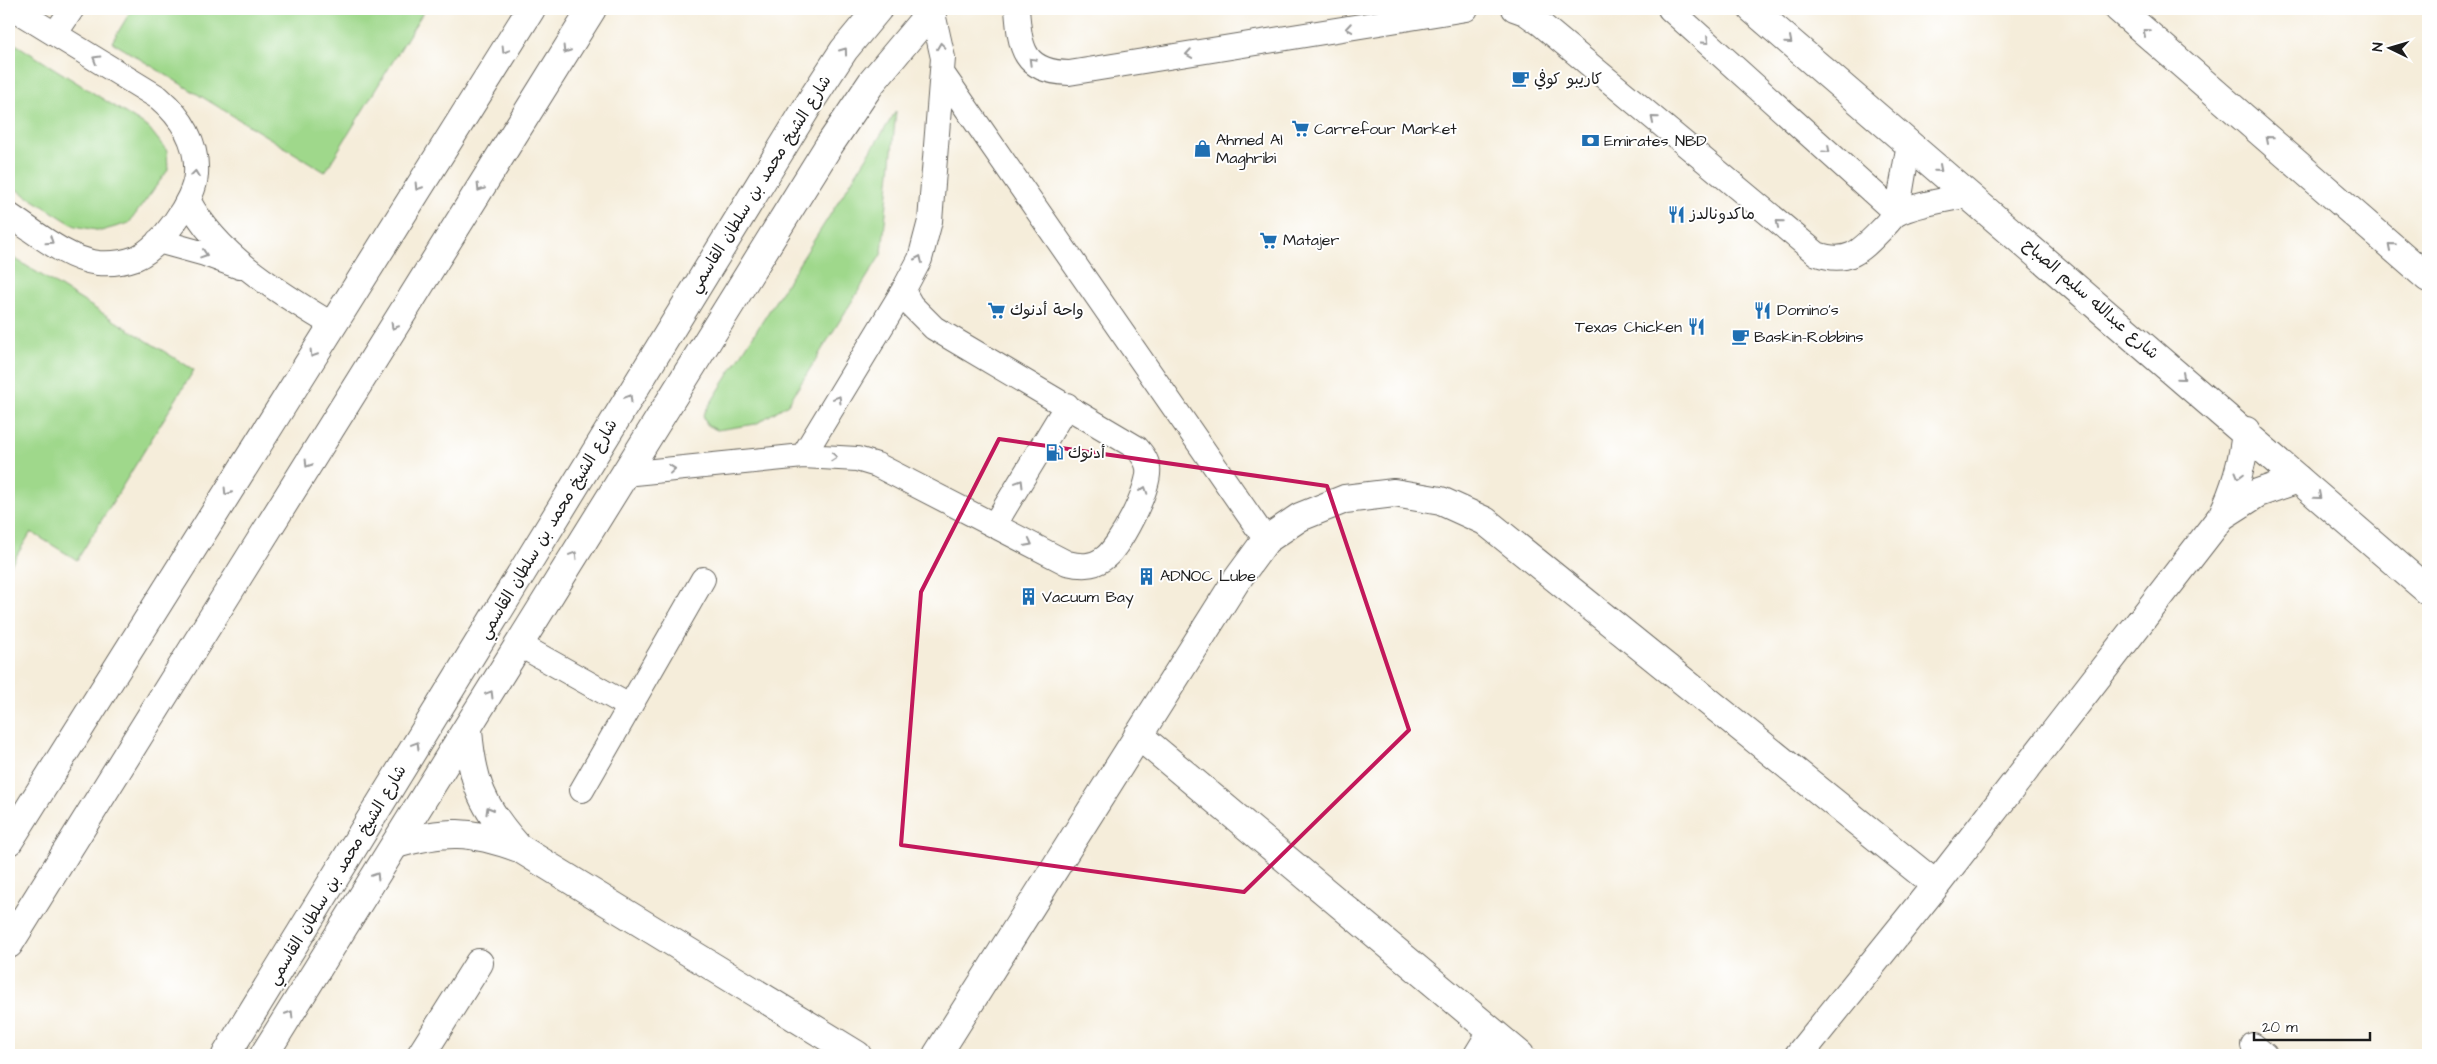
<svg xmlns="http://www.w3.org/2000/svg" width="2437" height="1064" viewBox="0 0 2437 1064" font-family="'Architects Daughter','Playpen Sans Arabic',sans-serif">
	<rect width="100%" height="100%" fill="#fff"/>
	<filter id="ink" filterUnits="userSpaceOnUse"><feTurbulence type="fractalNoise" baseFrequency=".02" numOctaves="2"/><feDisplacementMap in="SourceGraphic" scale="10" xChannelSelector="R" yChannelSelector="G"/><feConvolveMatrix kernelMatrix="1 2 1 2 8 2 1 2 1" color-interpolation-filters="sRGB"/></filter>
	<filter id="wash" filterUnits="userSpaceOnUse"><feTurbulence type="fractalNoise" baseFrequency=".0096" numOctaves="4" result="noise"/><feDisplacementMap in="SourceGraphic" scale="20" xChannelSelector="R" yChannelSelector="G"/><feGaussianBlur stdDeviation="1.12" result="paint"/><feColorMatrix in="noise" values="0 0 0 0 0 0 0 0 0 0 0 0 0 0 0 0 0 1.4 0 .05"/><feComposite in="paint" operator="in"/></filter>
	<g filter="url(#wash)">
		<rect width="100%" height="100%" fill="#f5edda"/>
		<path fill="#9fd88b" stroke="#5e7a54" d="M 132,9 L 425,9 L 325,172 L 112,42 Z
			M 9,40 L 149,128 L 167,151 L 168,170 L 129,223 L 101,231 L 75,226 L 9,185 Z
			M 896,111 L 882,253 L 788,404 L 756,424 L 717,430 L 707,425 L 703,415 Z
			M 9,255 L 194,370 L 77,560 L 31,532 L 9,568 Z"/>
	</g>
	<g filter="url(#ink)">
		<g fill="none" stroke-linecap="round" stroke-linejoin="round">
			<defs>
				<path id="lane" d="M 1017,9 C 1020,48 1023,72 1069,73 L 1466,9
					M 1514,9 L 1525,13 L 1542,25 L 1817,254 C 1851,266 1863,248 1886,225 C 1889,222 1893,216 1897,214 C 1911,205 1951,199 1969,195
					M 1670,9 L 1897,214
					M 55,34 L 72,9
					M 942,73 L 1266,540
					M 188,200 C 219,257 277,291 331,324
					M 1897,214 L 1909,143
					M 9,215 C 35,232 66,259 98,263 C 110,264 125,262 136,258 C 160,248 195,200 196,174 C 198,143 181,117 159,98 L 14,9
					M 158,241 L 205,254 L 240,267
					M 803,456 L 903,291 L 920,259 L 930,221 L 943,58 L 932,9
					M 624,474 L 803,456 L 857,459 L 877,465 L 1067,563 C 1080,566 1092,567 1103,559 C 1119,549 1151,487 1148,468 C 1147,460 1142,454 1137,448 L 934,328 L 911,305 L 903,291
					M 995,524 L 1067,405
					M 520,645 L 629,706
					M 582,790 L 703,579
					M 2253,1045 L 2265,1055"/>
				<path id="street" d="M 2222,516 L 2258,493 L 2298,479
					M 468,730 C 472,783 483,808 518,847
					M 1138,735 L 1520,1055
					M 396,844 C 445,830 470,830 519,848 L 857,1055
					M 421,1055 L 479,963
					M 937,1055 L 1236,581 L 1266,540 L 1300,517 L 1345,499 L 1394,493 L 1441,501 L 1485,521 L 1936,885
					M 1478,1055 L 1492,1032
					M 1799,1055 L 1936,885 L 2222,516 C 2236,488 2243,462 2246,431"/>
				<path id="secondary" d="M 1752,9 L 2428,591
					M 2119,9 L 2428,278
					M 9,841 L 531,9
					M 9,944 L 592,9
					M 226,1055 L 814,96 L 844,50 L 878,9
					M 264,1055 L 828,147 L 872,82 L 933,9"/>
			</defs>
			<use href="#lane" stroke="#68655e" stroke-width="26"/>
			<use href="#street" stroke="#68655e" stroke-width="30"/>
			<use href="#secondary" stroke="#68655e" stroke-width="30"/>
			<use href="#lane" stroke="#fff" stroke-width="24"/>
			<use href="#street" stroke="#fff" stroke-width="28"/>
			<use href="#secondary" stroke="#fff" stroke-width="28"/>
		</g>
		<defs><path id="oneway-chevron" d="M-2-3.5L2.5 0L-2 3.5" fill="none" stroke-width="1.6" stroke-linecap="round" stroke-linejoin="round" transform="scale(1.25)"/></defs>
		<g stroke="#999">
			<use href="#oneway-chevron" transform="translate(1349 28) rotate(171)"/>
			<use href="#oneway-chevron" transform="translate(2146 32) rotate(-139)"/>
			<use href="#oneway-chevron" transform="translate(1706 41) rotate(42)"/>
			<use href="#oneway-chevron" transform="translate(1789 41) rotate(41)"/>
			<use href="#oneway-chevron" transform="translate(941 46) rotate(-98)"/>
			<use href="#oneway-chevron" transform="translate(505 50) rotate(122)"/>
			<use href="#oneway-chevron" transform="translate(566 50) rotate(122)"/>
			<use href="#oneway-chevron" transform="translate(844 51) rotate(-54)"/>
			<use href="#oneway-chevron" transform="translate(1189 54) rotate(171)"/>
			<use href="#oneway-chevron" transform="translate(96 59) rotate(-149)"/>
			<use href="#oneway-chevron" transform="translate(1032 61) rotate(-135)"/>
			<use href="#oneway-chevron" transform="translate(1654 119) rotate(-140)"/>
			<use href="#oneway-chevron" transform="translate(2269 139) rotate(-139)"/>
			<use href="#oneway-chevron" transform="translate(1827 150) rotate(42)"/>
			<use href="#oneway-chevron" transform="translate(1939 169) rotate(41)"/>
			<use href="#oneway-chevron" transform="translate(195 174) rotate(-84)"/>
			<use href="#oneway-chevron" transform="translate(418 187) rotate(122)"/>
			<use href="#oneway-chevron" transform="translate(480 188) rotate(122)"/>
			<use href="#oneway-chevron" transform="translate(1779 223) rotate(-140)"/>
			<use href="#oneway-chevron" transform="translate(50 241) rotate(33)"/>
			<use href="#oneway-chevron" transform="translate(2391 246) rotate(-139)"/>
			<use href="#oneway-chevron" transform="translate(204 254) rotate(18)"/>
			<use href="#oneway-chevron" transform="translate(919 259) rotate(-66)"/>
			<use href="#oneway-chevron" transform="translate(394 326) rotate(122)"/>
			<use href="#oneway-chevron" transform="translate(313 354) rotate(122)"/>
			<use href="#oneway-chevron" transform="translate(2182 377) rotate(41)"/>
			<use href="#oneway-chevron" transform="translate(629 398) rotate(-59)"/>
			<use href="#oneway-chevron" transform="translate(838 399) rotate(-59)"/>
			<use href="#oneway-chevron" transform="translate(834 457) rotate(5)"/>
			<use href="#oneway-chevron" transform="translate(308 464) rotate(122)"/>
			<use href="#oneway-chevron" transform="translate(672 469) rotate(-6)"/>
			<use href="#oneway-chevron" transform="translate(2239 475) rotate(105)"/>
			<use href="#oneway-chevron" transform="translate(1020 483) rotate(-59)"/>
			<use href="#oneway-chevron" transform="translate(1144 490) rotate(-71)"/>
			<use href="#oneway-chevron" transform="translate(227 492) rotate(122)"/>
			<use href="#oneway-chevron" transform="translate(2318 496) rotate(41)"/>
			<use href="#oneway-chevron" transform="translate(1029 543) rotate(28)"/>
			<use href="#oneway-chevron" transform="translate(574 555) rotate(-59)"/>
			<use href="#oneway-chevron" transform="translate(490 694) rotate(-59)"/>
			<use href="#oneway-chevron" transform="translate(416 745) rotate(-59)"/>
			<use href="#oneway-chevron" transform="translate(489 810) rotate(-120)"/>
			<use href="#oneway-chevron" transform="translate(376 876) rotate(-58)"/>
			<use href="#oneway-chevron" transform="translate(290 1014) rotate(-58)"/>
		</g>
	</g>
	<path fill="none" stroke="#c2185b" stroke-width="4" stroke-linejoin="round" d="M 999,439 L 1327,486 L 1409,730 L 1244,892 L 901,845 L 921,592 Z"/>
	<defs>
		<symbol id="cafe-bare" viewBox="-9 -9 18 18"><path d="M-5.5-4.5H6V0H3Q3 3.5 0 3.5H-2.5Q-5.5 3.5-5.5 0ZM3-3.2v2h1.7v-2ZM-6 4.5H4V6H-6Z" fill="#1f6fb2" stroke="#fff" stroke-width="2.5" paint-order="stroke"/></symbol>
		<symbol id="supermarket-bare" viewBox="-9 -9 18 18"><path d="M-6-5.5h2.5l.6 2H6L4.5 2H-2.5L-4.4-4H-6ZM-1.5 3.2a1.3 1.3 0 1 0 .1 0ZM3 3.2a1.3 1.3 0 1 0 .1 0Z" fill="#1f6fb2" stroke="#fff" stroke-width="2.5" paint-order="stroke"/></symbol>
		<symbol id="bank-bare" viewBox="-9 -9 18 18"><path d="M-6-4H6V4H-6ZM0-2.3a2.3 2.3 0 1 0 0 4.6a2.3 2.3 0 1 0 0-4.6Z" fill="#1f6fb2" stroke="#fff" stroke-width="2.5" paint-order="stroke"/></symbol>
		<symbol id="shop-bare" viewBox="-9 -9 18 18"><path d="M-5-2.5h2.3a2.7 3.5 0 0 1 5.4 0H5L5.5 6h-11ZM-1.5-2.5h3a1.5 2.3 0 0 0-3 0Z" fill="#1f6fb2" stroke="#fff" stroke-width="2.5" paint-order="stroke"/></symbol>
		<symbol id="restaurant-bare" viewBox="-9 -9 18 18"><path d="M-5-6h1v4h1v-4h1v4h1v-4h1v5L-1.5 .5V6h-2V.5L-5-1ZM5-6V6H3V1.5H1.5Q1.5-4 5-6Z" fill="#1f6fb2" stroke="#fff" stroke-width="2.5" paint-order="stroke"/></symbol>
		<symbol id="fuel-bare" viewBox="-9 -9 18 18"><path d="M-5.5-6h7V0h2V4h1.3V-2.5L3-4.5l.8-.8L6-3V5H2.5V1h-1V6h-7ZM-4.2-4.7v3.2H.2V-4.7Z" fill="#1f6fb2" stroke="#fff" stroke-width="2.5" paint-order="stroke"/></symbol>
		<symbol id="building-bare" viewBox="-9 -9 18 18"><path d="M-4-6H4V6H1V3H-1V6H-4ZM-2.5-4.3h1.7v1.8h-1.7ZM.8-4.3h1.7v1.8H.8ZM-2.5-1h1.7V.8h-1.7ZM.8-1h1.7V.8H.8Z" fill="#1f6fb2" stroke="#fff" stroke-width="2.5" paint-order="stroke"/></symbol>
	</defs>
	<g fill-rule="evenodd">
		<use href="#cafe-bare" x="1508" y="66" width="25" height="25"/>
		<use href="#supermarket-bare" x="1288" y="116" width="25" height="25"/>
		<use href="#bank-bare" x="1578" y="128" width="25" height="25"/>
		<use href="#shop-bare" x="1190" y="136" width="25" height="25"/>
		<use href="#restaurant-bare" x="1664" y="202" width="25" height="25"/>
		<use href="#supermarket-bare" x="1256" y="228" width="25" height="25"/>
		<use href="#supermarket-bare" x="984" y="298" width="25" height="25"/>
		<use href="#restaurant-bare" x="1750" y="298" width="25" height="25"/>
		<use href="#restaurant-bare" x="1684" y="314" width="25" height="25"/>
		<use href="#cafe-bare" x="1728" y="324" width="25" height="25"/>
		<use href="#fuel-bare" x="1042" y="440" width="25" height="25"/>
		<use href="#building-bare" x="1134" y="564" width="25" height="25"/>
		<use href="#building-bare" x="1016" y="584" width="25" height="25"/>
	</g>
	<g text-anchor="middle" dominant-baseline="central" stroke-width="4" stroke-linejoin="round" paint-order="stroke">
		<g font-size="16" fill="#1c1c1c" stroke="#fff" text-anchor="start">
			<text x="1534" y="79">كاريبو كوفي</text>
			<text x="1314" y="129">Carrefour Market</text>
			<text x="1216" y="140">Ahmed Al<tspan x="1216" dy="18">Maghribi</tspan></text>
			<text x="1604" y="141">Emirates NBD</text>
			<text x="1690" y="214">ماكدونالدز</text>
			<text x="1283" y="240">Matajer</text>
			<text x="1010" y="310">واحة أدنوك</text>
			<text x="1777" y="310">Domino's</text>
			<text x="1682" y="327" text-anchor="end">Texas Chicken</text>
			<text x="1754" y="337">Baskin-Robbins</text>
			<text x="1068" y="453">أدنوك</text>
			<text x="1160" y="576">ADNOC Lube</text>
			<text x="1042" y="597">Vacuum Bay</text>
		</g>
		<g font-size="16" fill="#1c1c1c" stroke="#fff">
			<text transform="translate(760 184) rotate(-58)">شارع الشيخ محمد بن سلطان القاسمي</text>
			<text transform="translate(2091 299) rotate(41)">شارع عبدالله سليم الصباح</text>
			<text transform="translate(548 529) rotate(-59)">شارع الشيخ محمد بن سلطان القاسمي</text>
			<text transform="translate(337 875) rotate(-59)">شارع الشيخ محمد بن سلطان القاسمي</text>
		</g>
	</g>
	<rect width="2437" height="1064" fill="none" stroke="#fff" stroke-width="30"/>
	<g transform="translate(2390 48) rotate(275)" stroke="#ffffff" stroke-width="4" paint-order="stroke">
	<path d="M0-4L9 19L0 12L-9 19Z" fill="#1c1c1c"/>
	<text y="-8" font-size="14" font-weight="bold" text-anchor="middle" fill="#1c1c1c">N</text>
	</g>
	<path d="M2254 1032v8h116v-8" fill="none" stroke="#1c1c1c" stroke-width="2.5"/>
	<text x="2262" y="1032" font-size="15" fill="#1c1c1c" stroke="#ffffff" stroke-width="4" paint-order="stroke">20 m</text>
</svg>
